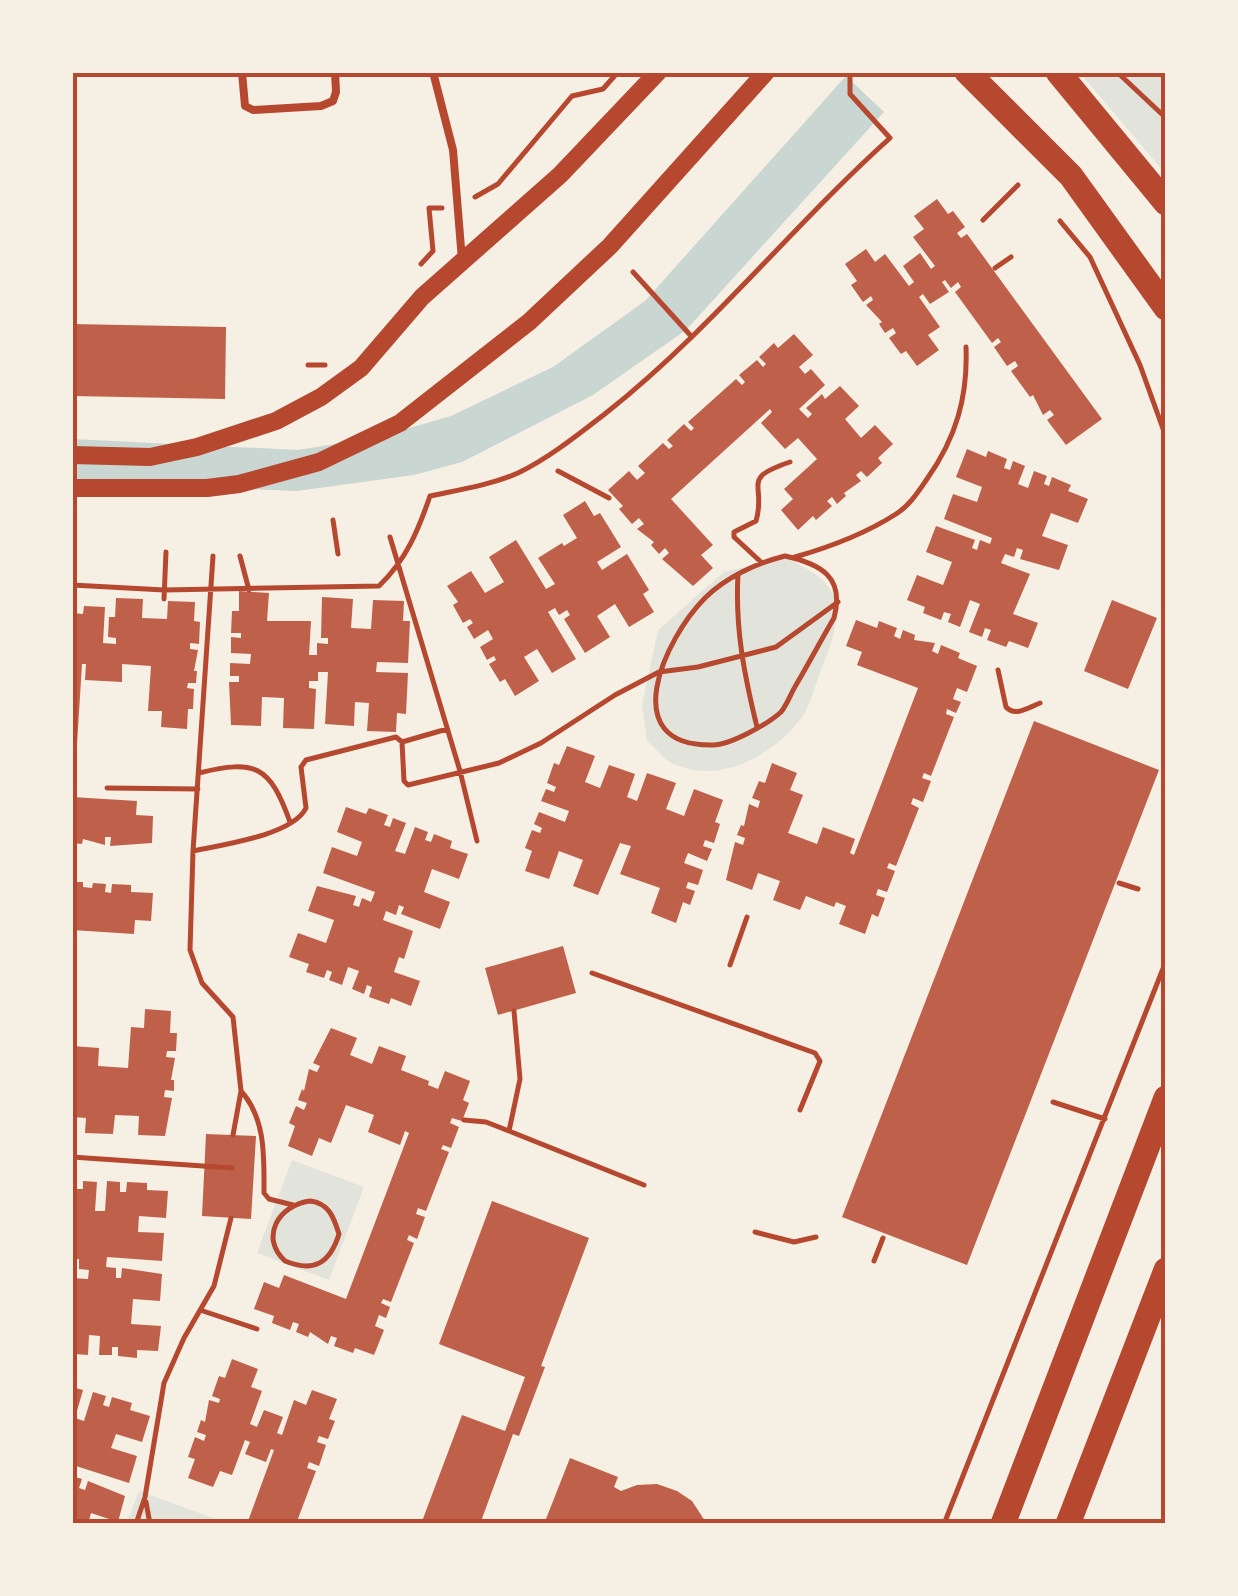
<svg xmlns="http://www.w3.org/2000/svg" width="1238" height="1596" viewBox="0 0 1238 1596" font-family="'Fira Sans Condensed',sans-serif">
	<rect width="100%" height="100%" fill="#f6efe4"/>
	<path fill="#e2e4dc" d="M 1080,73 L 1165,73 L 1165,173 Z
		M 785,557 C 804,568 829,577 835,600 C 840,621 830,648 822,667 C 816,683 811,703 802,717 C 774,755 722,784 676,765 C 665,761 656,749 647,741 L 642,705 L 658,630 L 724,572 Z
		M 292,1160 L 364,1187 L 329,1280 L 257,1253 Z
		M 139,1491 L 221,1521 L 220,1524 L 126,1524 Z"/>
	<path fill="#c9d6d2" d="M 846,76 L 884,112 L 686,330 L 593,395 L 462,462 L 414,475 L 297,491 L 197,487 L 73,489 L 72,439 L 298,450 L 378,437 L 451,416 L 553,367 L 645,301 Z"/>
	<path fill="#bf614a" d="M 937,199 L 948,214 L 953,211 L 965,227 L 957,233 L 961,238 L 967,234 L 1102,419 L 1066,445 L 1047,420 L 1054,415 L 1050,410 L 1043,415 L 1033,395 L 1030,397 L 1011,371 L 1018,366 L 1015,361 L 1007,366 L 994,347 L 1001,342 L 998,338 L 992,343 L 955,292 L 961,287 L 958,282 L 951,288 L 945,280 L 942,282 L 949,292 L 930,304 L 923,294 L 919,297 L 940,327 L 928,335 L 939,350 L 917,366 L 906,351 L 901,354 L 889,338 L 896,333 L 893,328 L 885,333 L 879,324 L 882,322 L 866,305 L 873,300 L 871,296 L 863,302 L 851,285 L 857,281 L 845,264 L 866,249 L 875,262 L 885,254 L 909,286 L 914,282 L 903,266 L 920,253 L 931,269 L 935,266 L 913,237 L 924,229 L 914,216 Z
		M 72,324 L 226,327 L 225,399 L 72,396 Z
		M 794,334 L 813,355 L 799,367 L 805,374 L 811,369 L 825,385 L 799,409 L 808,418 L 812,414 L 806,408 L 822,394 L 825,399 L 840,386 L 859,406 L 845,419 L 861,438 L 875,425 L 893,444 L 878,458 L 882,463 L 867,477 L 861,471 L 856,475 L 861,481 L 844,493 L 846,496 L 837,504 L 832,497 L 827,501 L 832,506 L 816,520 L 813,516 L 798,530 L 781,510 L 793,499 L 784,489 L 817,459 L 798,438 L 785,449 L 761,423 L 772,412 L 770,409 L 671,499 L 713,545 L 701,555 L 713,568 L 693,586 L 662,559 L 669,553 L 665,548 L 659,554 L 651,545 L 654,542 L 637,529 L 644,524 L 639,518 L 632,524 L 619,509 L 623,506 L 608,490 L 629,471 L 637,480 L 645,473 L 638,466 L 663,443 L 669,449 L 673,446 L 667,440 L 684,424 L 691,431 L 694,428 L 688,422 L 736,379 L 742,385 L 745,382 L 739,375 L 757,360 L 763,367 L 766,364 L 759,357 L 774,343 L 778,348 Z
		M 967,449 L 986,457 L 988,451 L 1007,459 L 1004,468 L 1010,470 L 1013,461 L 1025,466 L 1018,484 L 1028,488 L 1034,471 L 1047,476 L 1044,484 L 1049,486 L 1052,477 L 1071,485 L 1068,491 L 1088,499 L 1078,523 L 1051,513 L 1042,536 L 1068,545 L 1059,570 L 1020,559 L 1023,550 L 1017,548 L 1014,557 L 1005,554 L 1001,563 L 1030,574 L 1013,614 L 1038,623 L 1028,648 L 1009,641 L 1006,647 L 987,640 L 991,630 L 985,628 L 982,637 L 969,632 L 980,604 L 970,600 L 960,627 L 948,622 L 951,614 L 944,612 L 941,620 L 923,613 L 925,607 L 907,600 L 917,575 L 943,585 L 952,562 L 926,552 L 936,526 L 975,540 L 972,548 L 977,550 L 980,540 L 990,544 L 992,538 L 944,519 L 953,494 L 977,502 L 982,487 L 956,477 Z
		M 585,501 L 594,516 L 600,513 L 621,547 L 597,562 L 602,570 L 627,554 L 649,590 L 643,594 L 654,612 L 629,627 L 615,604 L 597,616 L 610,637 L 585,653 L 564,619 L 570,615 L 567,610 L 559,615 L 555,608 L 548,612 L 576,659 L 552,673 L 537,649 L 524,657 L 539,681 L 515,696 L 505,679 L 500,682 L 489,664 L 496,660 L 494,656 L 487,660 L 480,647 L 493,639 L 488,630 L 474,639 L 467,627 L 473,623 L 470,619 L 463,623 L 453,605 L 458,602 L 447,586 L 471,571 L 485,593 L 504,582 L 489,557 L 516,540 L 546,589 L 555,584 L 538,558 L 562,543 L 564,546 L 577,538 L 563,515 Z
		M 239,591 L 269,593 L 267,621 L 311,621 L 309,655 L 317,655 L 317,643 L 328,644 L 328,638 L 321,638 L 322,597 L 353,599 L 351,628 L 371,629 L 373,600 L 404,601 L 403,621 L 410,621 L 408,663 L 377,662 L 376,672 L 408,673 L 406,714 L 397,713 L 396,732 L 367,731 L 369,703 L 355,702 L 354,726 L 325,724 L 328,672 L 318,672 L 318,681 L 309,681 L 309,688 L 316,689 L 314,729 L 283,728 L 284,698 L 262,697 L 261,726 L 231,725 L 229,682 L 239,682 L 239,676 L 230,676 L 230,663 L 250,664 L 251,654 L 231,653 L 231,637 L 241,638 L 241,633 L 231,633 L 232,611 L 239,611 Z
		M 116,598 L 143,599 L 142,618 L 167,619 L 168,601 L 195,602 L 194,621 L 200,622 L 199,644 L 190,643 L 190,649 L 198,650 L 194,671 L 197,671 L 196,683 L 188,683 L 187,688 L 194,689 L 193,709 L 188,709 L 187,729 L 161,727 L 162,711 L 148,711 L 151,666 L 122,664 L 122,682 L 85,680 L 86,664 L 82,664 L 75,777 L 72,777 L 72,613 L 83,614 L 84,606 L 105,607 L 103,643 L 116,644 L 116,638 L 108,637 L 109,617 L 115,617 Z
		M 1112,600 L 1157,618 L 1128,689 L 1084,671 Z
		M 856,620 L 877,628 L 879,621 L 897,628 L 894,636 L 900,639 L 903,630 L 915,635 L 914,640 L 935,643 L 932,651 L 938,654 L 941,645 L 960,653 L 958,658 L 977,666 L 967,692 L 957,688 L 953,699 L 961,702 L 956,713 L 947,709 L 946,714 L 954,717 L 931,776 L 924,773 L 922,778 L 931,781 L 923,802 L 913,798 L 911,804 L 919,808 L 896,866 L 889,863 L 887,868 L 895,871 L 887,892 L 878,889 L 876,895 L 885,898 L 878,917 L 872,914 L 865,934 L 839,924 L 846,906 L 836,902 L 834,907 L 806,896 L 800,910 L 773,900 L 780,881 L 758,873 L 752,890 L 726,880 L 735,842 L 743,845 L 745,838 L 737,835 L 741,825 L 744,826 L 749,804 L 758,808 L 760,801 L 752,798 L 759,781 L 765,783 L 772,763 L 797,773 L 790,790 L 803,795 L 788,833 L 817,844 L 823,827 L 855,839 L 850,853 L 854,855 L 918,688 L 857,665 L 862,652 L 846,646 Z
		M 1034,721 L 1159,770 L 967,1265 L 842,1217 Z
		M 567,746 L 595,756 L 585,782 L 600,788 L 609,765 L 635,774 L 627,797 L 637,801 L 647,773 L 676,783 L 666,809 L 684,816 L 694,789 L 723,800 L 715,822 L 720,824 L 714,843 L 705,840 L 703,846 L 712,849 L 707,861 L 688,853 L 684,863 L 703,870 L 698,885 L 688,882 L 686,888 L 695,891 L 690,905 L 683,902 L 676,923 L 651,913 L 660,888 L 620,874 L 631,846 L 620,843 L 598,895 L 573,886 L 583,860 L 559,851 L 549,879 L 525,871 L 532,851 L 525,848 L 532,830 L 540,833 L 542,828 L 534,824 L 539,812 L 565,822 L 569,811 L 541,801 L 546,789 L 554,792 L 556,787 L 547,783 L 554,763 L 559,765 Z
		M 72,797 L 137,801 L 136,815 L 153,816 L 152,843 L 110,846 L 111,837 L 105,837 L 105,845 L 83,839 L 82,844 L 72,843 Z
		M 346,807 L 366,814 L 369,808 L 388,815 L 384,825 L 390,827 L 393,818 L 406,823 L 395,851 L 405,854 L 415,827 L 428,832 L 425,840 L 431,842 L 434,834 L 452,841 L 450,848 L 468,854 L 459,879 L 432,869 L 424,892 L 450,902 L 440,929 L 401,914 L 404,907 L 399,905 L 396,915 L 386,911 L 383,920 L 413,931 L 404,959 L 399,957 L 394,972 L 420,981 L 411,1006 L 391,998 L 389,1004 L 369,997 L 372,987 L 367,985 L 364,994 L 352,989 L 359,971 L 348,967 L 342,985 L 329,980 L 332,972 L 327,970 L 324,978 L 306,972 L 309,964 L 289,957 L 298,933 L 326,943 L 334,920 L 308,911 L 317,886 L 356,896 L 353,905 L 359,907 L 362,898 L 371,902 L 375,892 L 323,873 L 332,847 L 357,856 L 362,842 L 337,832 Z
		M 72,882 L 83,882 L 83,887 L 92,888 L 93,883 L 106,884 L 105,892 L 111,893 L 112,884 L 131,885 L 131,892 L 153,893 L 151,921 L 135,920 L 134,934 L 72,930 Z
		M 563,946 L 576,993 L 498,1015 L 485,968 Z
		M 145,1009 L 171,1011 L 170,1033 L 177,1033 L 176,1051 L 167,1051 L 166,1057 L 175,1058 L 171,1080 L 174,1080 L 174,1091 L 165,1090 L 164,1097 L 172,1098 L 165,1136 L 138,1135 L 139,1116 L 115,1115 L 113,1134 L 85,1133 L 86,1118 L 72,1117 L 72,1046 L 99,1048 L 98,1066 L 128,1068 L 131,1027 L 144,1028 Z
		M 331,1028 L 357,1038 L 350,1055 L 372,1064 L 379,1046 L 406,1056 L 401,1070 L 429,1081 L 428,1085 L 438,1089 L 445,1071 L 470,1081 L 463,1100 L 469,1103 L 462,1121 L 452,1118 L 450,1123 L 459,1127 L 451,1148 L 443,1145 L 441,1149 L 449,1152 L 426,1211 L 418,1208 L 416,1214 L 425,1217 L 417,1239 L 409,1235 L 407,1240 L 414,1243 L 391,1302 L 383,1299 L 381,1303 L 390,1307 L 386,1318 L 379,1315 L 375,1326 L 384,1330 L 374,1355 L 355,1348 L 353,1353 L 334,1346 L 337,1338 L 331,1336 L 328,1344 L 310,1332 L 308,1337 L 296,1332 L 299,1324 L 293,1322 L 290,1330 L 272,1323 L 274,1316 L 254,1309 L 264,1282 L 279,1288 L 284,1275 L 346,1299 L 409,1133 L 405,1131 L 400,1145 L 368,1132 L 374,1115 L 346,1105 L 331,1143 L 319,1138 L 312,1156 L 288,1146 L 295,1126 L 289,1123 L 296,1106 L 304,1110 L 307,1103 L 298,1100 L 302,1089 L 304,1091 L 309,1069 L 317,1072 L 320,1066 L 313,1063 Z
		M 206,1134 L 256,1136 L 251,1219 L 202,1216 Z
		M 72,1180 L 77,1180 L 76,1189 L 83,1189 L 83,1181 L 97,1182 L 95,1211 L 105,1211 L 107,1181 L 120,1182 L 120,1192 L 126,1192 L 127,1182 L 147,1183 L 147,1190 L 168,1191 L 166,1218 L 139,1216 L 138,1232 L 164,1233 L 162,1261 L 107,1257 L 106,1267 L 116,1268 L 116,1278 L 121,1278 L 122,1268 L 162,1274 L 160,1301 L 133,1299 L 131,1324 L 161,1326 L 158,1351 L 137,1350 L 137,1358 L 118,1356 L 118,1347 L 112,1347 L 112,1355 L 99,1355 L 100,1336 L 89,1335 L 88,1355 L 75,1354 L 72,1278 L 88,1279 L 89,1270 L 79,1269 L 79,1259 L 72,1259 Z
		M 492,1201 L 589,1238 L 541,1366 L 545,1367 L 519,1436 L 513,1434 L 480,1524 L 421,1524 L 462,1415 L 505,1431 L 525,1377 L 439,1344 Z
		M 232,1359 L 258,1369 L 251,1387 L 262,1391 L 250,1424 L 257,1427 L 264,1410 L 283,1417 L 277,1433 L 282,1435 L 294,1400 L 306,1405 L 312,1390 L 337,1399 L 329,1419 L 335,1421 L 328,1439 L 319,1436 L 317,1442 L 326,1445 L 319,1466 L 309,1462 L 307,1468 L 316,1471 L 296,1524 L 247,1524 L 274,1450 L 271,1449 L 266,1462 L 245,1454 L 250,1442 L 245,1440 L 232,1475 L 220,1471 L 213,1487 L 188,1478 L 195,1459 L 188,1457 L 195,1437 L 204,1441 L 206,1435 L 197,1432 L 201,1420 L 205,1422 L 209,1400 L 219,1403 L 220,1399 L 212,1396 L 219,1376 L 225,1378 Z
		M 72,1387 L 83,1390 L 75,1418 L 84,1421 L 93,1392 L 106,1396 L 103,1405 L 109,1407 L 112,1397 L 132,1403 L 130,1410 L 150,1416 L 142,1442 L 116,1434 L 111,1448 L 137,1456 L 129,1483 L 76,1466 L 72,1474 Z
		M 570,1458 L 618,1477 L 614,1487 L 621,1491 L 637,1485 L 657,1484 L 677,1491 L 692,1501 L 707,1524 L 544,1524 Z
		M 72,1476 L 82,1479 L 79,1488 L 85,1490 L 88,1481 L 125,1496 L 118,1522 L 91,1513 L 88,1524 L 72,1524 Z"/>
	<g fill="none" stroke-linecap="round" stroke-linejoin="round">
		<path stroke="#b5482f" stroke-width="5" d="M 1117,72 L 1166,118
			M 475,197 L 498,184 L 572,96 L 603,89 L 618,72
			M 983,220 L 1018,185
			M 1060,221 L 1090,257 L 1140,365 L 1166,437
			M 421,264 L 433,251 L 429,208 L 442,208
			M 995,268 L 1011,257
			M 633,272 L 692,337
			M 308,365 L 325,365
			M 558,471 L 609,498
			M 333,520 L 338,554
			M 390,537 L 460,771 L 477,841
			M 213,556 L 193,851 L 190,950 L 202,983 L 233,1017 L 241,1091 L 233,1135
			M 240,556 L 249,590
			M 785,556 C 821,564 845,577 834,618 C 821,640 809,663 796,685 C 791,693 787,705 781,712 C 768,724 730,745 713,745 C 614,747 665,638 705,598 C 726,577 757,563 785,556 Z
			M 795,557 C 830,547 865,534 896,514 C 909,506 918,492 927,479 C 956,438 968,397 966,347
			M 762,563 L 734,537 L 734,532 L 756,521 C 767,484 739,479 790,462
			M 738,574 C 735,628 744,674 757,727
			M 72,585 L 164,590 L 379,586 C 406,560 418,531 430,496 C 459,490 491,485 518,473 C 549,458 579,434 606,413 C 710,331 792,226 890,138 L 850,94 L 850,72
			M 164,599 L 166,552
			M 998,670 L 1006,707 C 1015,717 1028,708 1040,703
			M 402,742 L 447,729
			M 199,773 C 256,759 270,766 290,822
			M 107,788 L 198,789
			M 193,851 C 222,845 293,835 306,808 L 301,767 L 306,760 L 396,737 L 402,742 L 404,781 L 408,785 L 499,763 L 541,743 L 615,695 L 659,672 L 698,667 L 776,647 L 838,602
			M 1119,883 L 1138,889
			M 730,965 L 747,917
			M 592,973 L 815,1053 L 820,1061 L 800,1110
			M 241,1091 C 266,1119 264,1157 264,1193 L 269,1199 L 293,1205
			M 1053,1102 L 1105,1119
			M 464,1120 L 486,1122 L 509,1131 L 520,1079 L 514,1011
			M 509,1131 L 644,1185
			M 72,1157 L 232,1168
			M 310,1201 C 329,1203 334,1218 339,1234 C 330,1263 314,1273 285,1261 C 259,1237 279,1205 310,1201 Z
			M 755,1232 L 794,1242 L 816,1237
			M 874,1261 L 883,1238
			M 200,1310 L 257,1329
			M 146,1502 L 150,1524
			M 136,1524 L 145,1497 L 164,1383 L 184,1338 L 214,1286 L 231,1218
			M 944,1524 L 1166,961"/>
		<path stroke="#b5482f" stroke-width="8" d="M 242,72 L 245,106 L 253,110 L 321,106 L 333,101 L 336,92 L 335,72
			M 433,72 L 453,150 L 462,260"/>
		<path stroke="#b5482f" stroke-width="18" d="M 72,455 L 150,457 L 197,447 L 276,421 L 321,397 L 361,368 L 422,297 L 560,175 L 658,72
			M 72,488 L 207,488 L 239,484 L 319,462 L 400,423 L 529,322 L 610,246 L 766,72"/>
		<path stroke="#b5482f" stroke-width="25" d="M 967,72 L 1071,176 L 1166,308
			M 1058,72 L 1166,203
			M 1003,1524 L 1166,1098
			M 1068,1524 L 1166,1270"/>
	</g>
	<rect width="1238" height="1596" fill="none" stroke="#f6efe4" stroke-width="150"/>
	<rect x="75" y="75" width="1088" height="1446" fill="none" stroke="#b5482f" stroke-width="4"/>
</svg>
